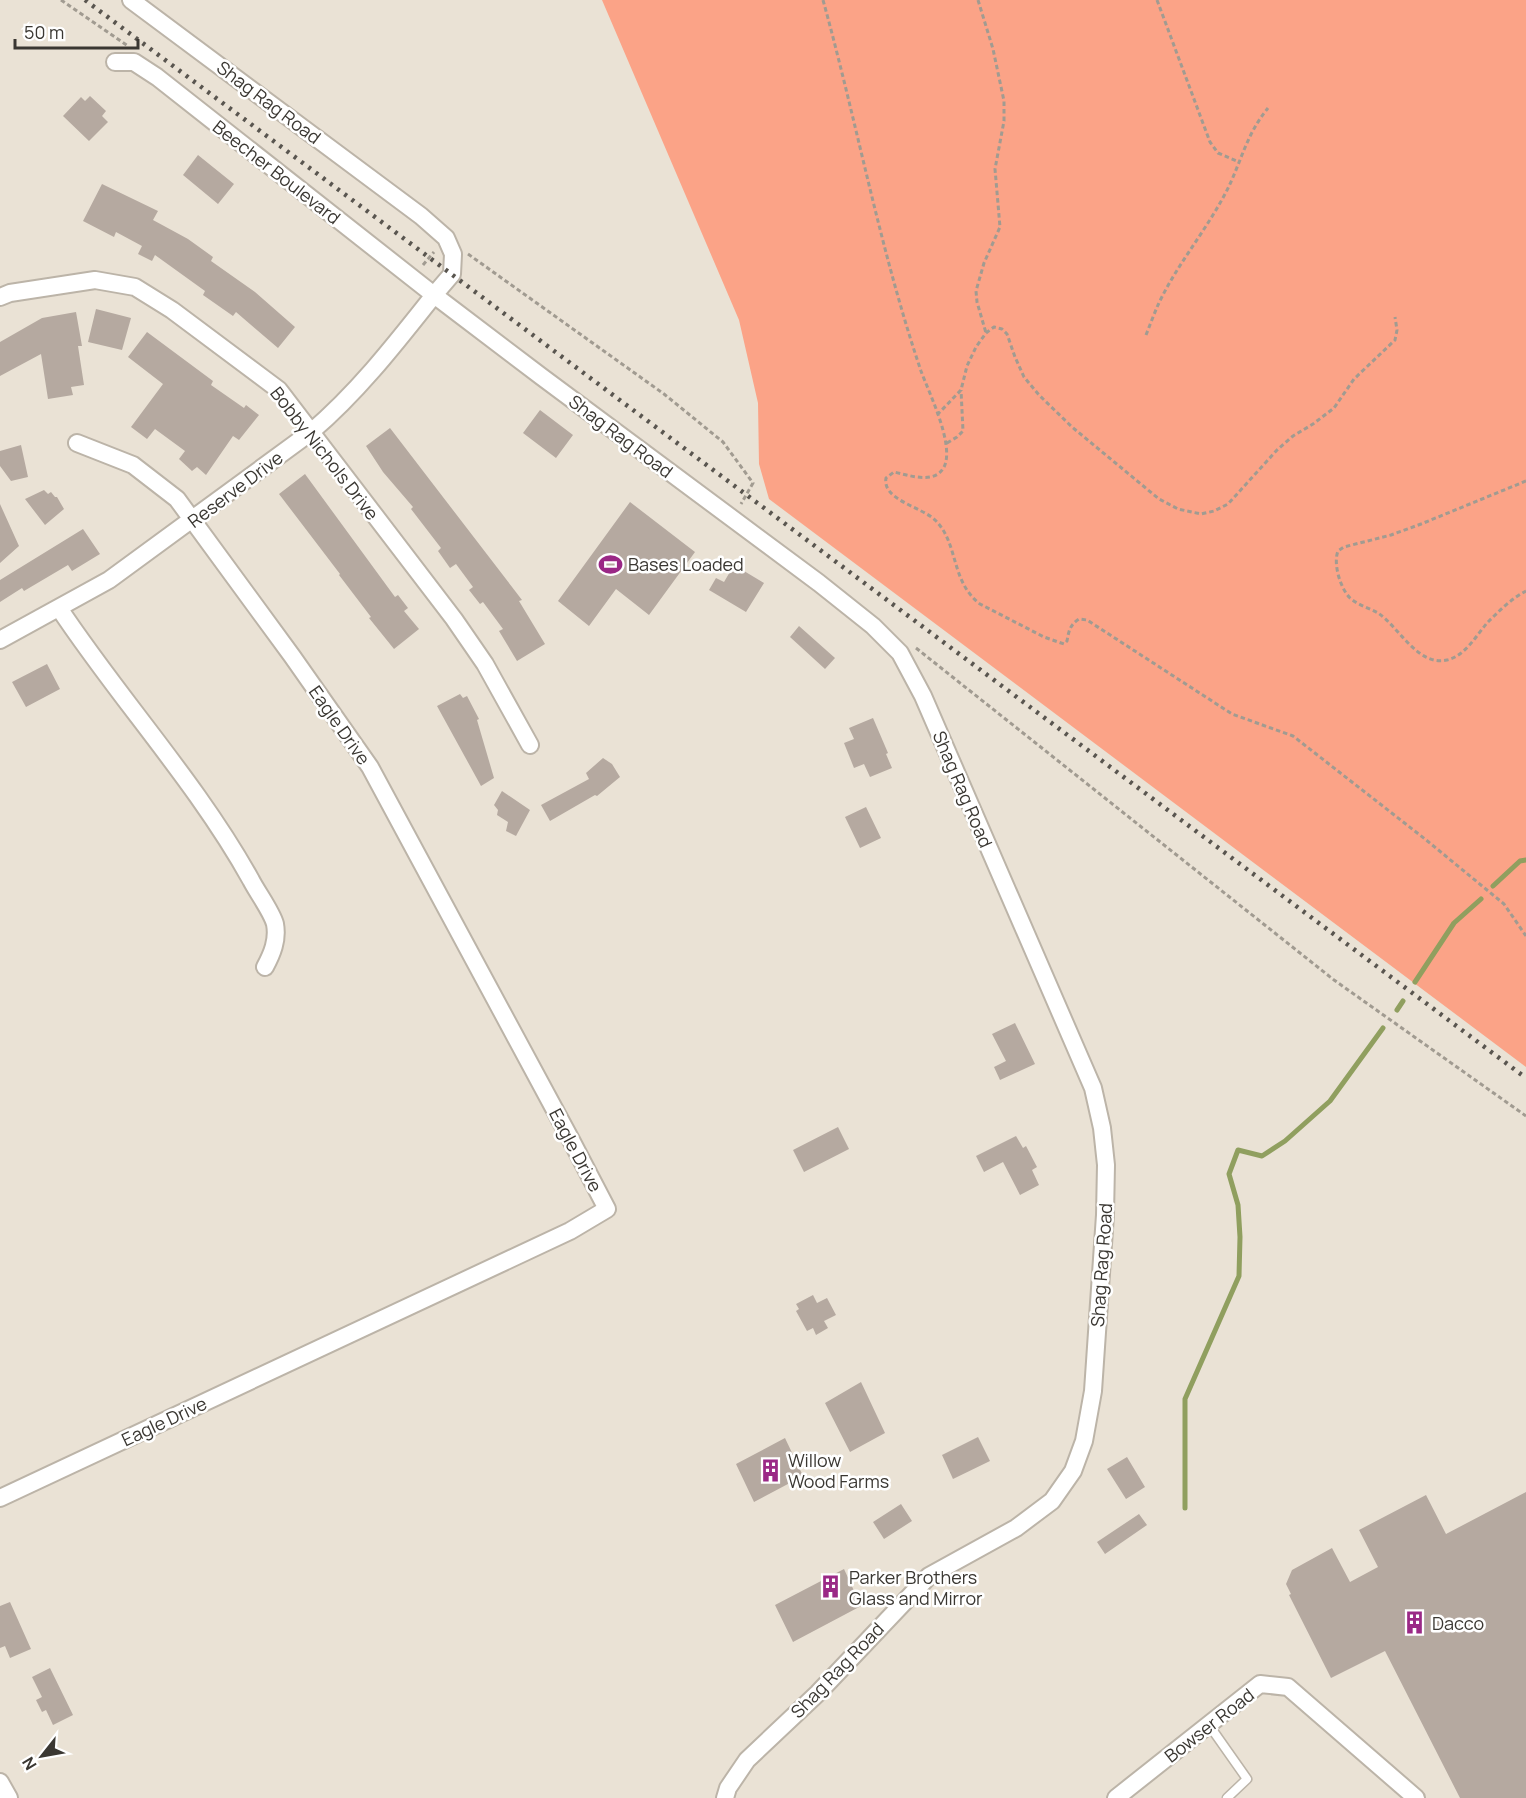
<svg xmlns="http://www.w3.org/2000/svg" width="1526" height="1798" viewBox="0 0 1526 1798" font-family="Manrope,sans-serif">
	<rect width="100%" height="100%" fill="#eae2d5"/>
	<path fill="#fba387" d="M 602,0 L 1526,0 L 1526,1067 L 769,499 L 759,464 L 758,403 L 739,320 Z"/>
	<g fill="none" stroke-linecap="round" stroke-linejoin="round">
		<path stroke="#909f5f" stroke-width="5" d="M 1493,886 L 1520,861 L 1526,860
			M 1415,982 L 1454,923 L 1481,899
			M 1397,1010 L 1403,1001
			M 1185,1508 L 1185,1399 L 1239,1276 L 1240,1237 L 1238,1205 L 1229,1174 L 1238,1150 L 1262,1156 L 1285,1141 L 1330,1101 L 1383,1028"/>
	</g>
	<path fill="#b5a9a0" d="M 90,96 L 106,111 L 102,116 L 108,122 L 89,141 L 63,116 L 81,97 L 85,101 Z
		M 198,155 L 234,184 L 218,204 L 183,175 Z
		M 102,184 L 158,211 L 153,220 L 188,239 L 213,257 L 211,261 L 255,292 L 295,327 L 278,348 L 236,312 L 233,316 L 203,295 L 205,291 L 155,255 L 152,261 L 138,254 L 142,246 L 116,232 L 114,237 L 83,221 Z
		M 96,309 L 131,318 L 122,350 L 88,342 Z
		M 76,312 L 82,346 L 78,346 L 84,385 L 71,387 L 73,395 L 48,399 L 41,354 L 0,376 L 0,342 L 42,318 Z
		M 147,332 L 213,381 L 211,385 L 244,408 L 246,405 L 259,415 L 239,440 L 233,436 L 206,475 L 197,467 L 192,471 L 179,459 L 185,451 L 155,429 L 147,439 L 131,427 L 163,384 L 128,357 Z
		M 540,410 L 573,435 L 556,458 L 523,433 Z
		M 390,428 L 522,600 L 519,601 L 545,644 L 517,661 L 499,631 L 503,629 L 483,602 L 480,604 L 469,590 L 473,587 L 456,564 L 450,568 L 438,551 L 441,548 L 411,509 L 413,507 L 383,472 L 366,446 Z
		M 21,445 L 28,477 L 11,481 L 0,466 L 0,451 Z
		M 305,474 L 395,597 L 398,595 L 408,608 L 404,611 L 419,629 L 394,649 L 369,618 L 371,617 L 339,575 L 340,574 L 279,494 Z
		M 44,490 L 48,494 L 51,492 L 55,497 L 57,497 L 64,509 L 45,525 L 25,499 Z
		M 630,502 L 695,552 L 649,615 L 616,589 L 589,626 L 558,601 Z
		M 0,504 L 19,546 L 0,563 Z
		M 83,529 L 100,554 L 72,571 L 68,565 L 24,591 L 22,588 L 0,602 L 0,580 Z
		M 734,565 L 764,583 L 746,612 L 709,590 L 716,578 L 724,582 Z
		M 799,626 L 835,658 L 825,669 L 790,637 Z
		M 47,664 L 60,689 L 26,707 L 12,682 Z
		M 460,694 L 463,698 L 467,696 L 479,719 L 477,720 L 494,778 L 481,786 L 437,706 Z
		M 873,718 L 888,753 L 886,754 L 892,768 L 870,777 L 864,764 L 854,768 L 844,743 L 854,739 L 849,728 Z
		M 603,758 L 612,764 L 620,777 L 597,796 L 595,795 L 550,821 L 541,805 L 589,779 L 586,773 Z
		M 502,791 L 530,810 L 516,836 L 506,831 L 508,822 L 497,815 L 498,810 L 494,805 Z
		M 866,807 L 881,838 L 860,848 L 845,817 Z
		M 1015,1023 L 1035,1064 L 1000,1080 L 994,1067 L 1006,1061 L 992,1034 Z
		M 838,1127 L 849,1149 L 804,1172 L 793,1150 Z
		M 1016,1136 L 1023,1148 L 1026,1146 L 1037,1167 L 1032,1170 L 1039,1185 L 1020,1195 L 1003,1162 L 984,1172 L 976,1156 Z
		M 813,1295 L 817,1303 L 827,1298 L 836,1315 L 824,1321 L 828,1328 L 816,1335 L 813,1328 L 807,1331 L 796,1311 L 799,1309 L 796,1304 Z
		M 861,1382 L 885,1433 L 850,1452 L 825,1403 Z
		M 978,1437 L 990,1461 L 953,1479 L 942,1455 Z
		M 785,1438 L 803,1476 L 754,1502 L 736,1464 Z
		M 1127,1457 L 1145,1487 L 1126,1499 L 1107,1469 Z
		M 1526,1492 L 1526,1798 L 1460,1798 L 1385,1651 L 1331,1678 L 1289,1595 L 1291,1594 L 1286,1584 L 1292,1570 L 1332,1548 L 1350,1582 L 1378,1567 L 1359,1530 L 1426,1495 L 1446,1534 Z
		M 901,1504 L 912,1521 L 884,1539 L 873,1522 Z
		M 1139,1514 L 1147,1525 L 1105,1554 L 1097,1542 Z
		M 844,1569 L 861,1606 L 793,1642 L 775,1605 Z
		M 10,1602 L 31,1649 L 10,1658 L 5,1646 L 0,1648 L 0,1606 Z
		M 50,1668 L 73,1715 L 53,1725 L 46,1710 L 42,1712 L 36,1700 L 42,1697 L 32,1677 Z"/>
	<g fill="none" stroke-linecap="round" stroke-linejoin="round">
		<defs>
			<path id="lane" d="M 1209,1725 L 1247,1779 L 1227,1798"/>
			<path id="street" d="M 131,0 L 421,216 L 446,238 L 453,254 L 452,274 L 434,295 L 542,377 L 819,583 L 873,626 L 900,653 L 923,696 L 1093,1088 L 1102,1128 L 1106,1165 L 1105,1215 L 1093,1391 L 1084,1441 L 1073,1471 L 1052,1501 L 1016,1528 L 929,1576 L 818,1693 L 747,1760 L 728,1788 L 725,1798
				M 0,297 L 10,293 L 95,280 L 135,287 L 172,310 L 279,390 L 454,619 L 485,664 L 530,745
				M 59,608 C 120,700 197,783 251,880 C 257,892 272,912 275,924 C 278,940 272,954 265,967
				M 0,640 L 109,580 L 311,432 C 358,392 396,343 434,295 L 157,77 L 134,62 L 115,62
				M 0,1498 L 570,1231 L 607,1209 L 571,1140 L 370,767 L 292,656 L 177,499 L 133,465 L 77,443
				M 0,1782 L 9,1798
				M 1116,1798 L 1260,1684 L 1288,1687 L 1416,1798"/>
		</defs>
		<use href="#lane" stroke="#bcb4a8" stroke-width="11"/>
		<use href="#street" stroke="#bcb4a8" stroke-width="20"/>
		<path stroke="#a19b91" stroke-width="3" stroke-dasharray="4.5 3" stroke-linecap="butt" d="M 61,0 L 128,46
			M 823,0 C 857,123 880,250 921,371 C 929,393 955,445 944,467 C 935,485 908,475 894,472 L 886,478 C 882,500 922,507 935,520 C 959,543 950,581 980,604 L 1044,637 L 1064,644 L 1067,641 C 1069,630 1070,625 1079,619 L 1087,620 L 1232,714 L 1293,736 L 1425,839 L 1504,904 L 1526,936
			M 978,0 L 993,49 L 1004,101 L 1004,121 L 995,169 L 1000,227 L 984,263 L 976,291 L 977,302 L 986,333
			M 1157,0 L 1210,142 L 1218,153 L 1239,162
			M 468,254 L 664,394 L 723,442 L 753,483 L 741,504
			M 423,265 L 434,252
			M 1146,335 C 1150,325 1154,314 1158,305 C 1176,266 1205,232 1225,194 C 1241,164 1245,136 1268,108
			M 937,415 L 961,390 L 967,366 L 976,347 L 986,333 L 994,327 L 1002,329 L 1007,334 L 1015,357 L 1024,377 L 1039,395 L 1072,427 L 1159,499 L 1178,509 L 1201,514 L 1214,511 L 1228,504 L 1277,450 L 1293,436 L 1313,424 L 1334,408 L 1354,379 L 1395,340 L 1397,330 L 1395,317
			M 947,443 L 957,437 L 963,431 L 961,390
			M 1526,481 L 1421,524 L 1391,535 L 1344,547 L 1338,551 C 1333,563 1340,588 1350,598 C 1358,605 1369,608 1378,613 C 1399,627 1418,667 1447,660 C 1465,656 1476,636 1487,623 C 1498,612 1512,598 1526,591
			M 916,648 L 1334,980 L 1526,1116"/>
		<use href="#lane" stroke="#fff" stroke-width="8"/>
		<use href="#street" stroke="#fff" stroke-width="16"/>
		<path stroke="#59554f" stroke-width="4.5" stroke-dasharray="3 6" stroke-linecap="butt" d="M 85,0 L 1526,1078"/>
	</g>
	<defs>
		<symbol id="stadium-bare" viewBox="-9 -9 18 18"><path d="M0-5a6.5 5 0 1 0 0 10a6.5 5 0 1 0 0-10ZM-3.5-1.8h7v3.6h-7Z" fill="#9a2886" stroke="#fff" stroke-width="2.5" paint-order="stroke"/></symbol>
		<symbol id="building-bare" viewBox="-9 -9 18 18"><path d="M-4-6H4V6H1V3H-1V6H-4ZM-2.5-4.3h1.7v1.8h-1.7ZM.8-4.3h1.7v1.8H.8ZM-2.5-1h1.7V.8h-1.7ZM.8-1h1.7V.8H.8Z" fill="#9a2886" stroke="#fff" stroke-width="2.5" paint-order="stroke"/></symbol>
	</defs>
	<g fill-rule="evenodd">
		<use href="#stadium-bare" x="594" y="548" width="33" height="33"/>
		<use href="#building-bare" x="754" y="1454" width="33" height="33"/>
		<use href="#building-bare" x="814" y="1570" width="33" height="33"/>
		<use href="#building-bare" x="1398" y="1606" width="33" height="33"/>
	</g>
	<g text-anchor="middle" dominant-baseline="central" stroke-width="5" stroke-linejoin="round" paint-order="stroke">
		<g font-size="18" fill="#3a3732" stroke="#fff">
			<text transform="translate(269 102) rotate(37)">Shag Rag Road</text>
			<text transform="translate(277 172) rotate(38)">Beecher Boulevard</text>
			<text transform="translate(621 436) rotate(37)">Shag Rag Road</text>
			<text transform="translate(325 453) rotate(52)">Bobby Nichols Drive</text>
			<text transform="translate(235 489) rotate(-37)">Reserve Drive</text>
			<text transform="translate(340 725) rotate(55)">Eagle Drive</text>
			<text transform="translate(963 789) rotate(67)">Shag Rag Road</text>
			<text transform="translate(576 1150) rotate(62)">Eagle Drive</text>
			<text transform="translate(1101 1265) rotate(-86)">Shag Rag Road</text>
			<text transform="translate(164 1421) rotate(-25)">Eagle Drive</text>
			<text transform="translate(837 1670) rotate(-46)">Shag Rag Road</text>
			<text transform="translate(1209 1725) rotate(-38)">Bowser Road</text>
		</g>
		<g font-size="18" fill="#3a3732" stroke="#fff" text-anchor="start">
			<text x="628" y="564">Bases Loaded</text>
			<text x="788" y="1460">Willow<tspan x="788" dy="21">Wood Farms</tspan></text>
			<text x="849" y="1577">Parker Brothers<tspan x="849" dy="21">Glass and Mirror</tspan></text>
			<text x="1432" y="1623">Dacco</text>
		</g>
	</g>
	<g transform="translate(42 1756) rotate(239)" stroke="#ffffff" stroke-width="4.5" paint-order="stroke">
	<path d="M0-4.5L10 22L0 15L-10 22Z" fill="#3a3732"/>
	<text y="-9" font-size="16" font-weight="bold" text-anchor="middle" fill="#3a3732">N</text>
	</g>
	<path d="M15 39v9h123v-9" fill="none" stroke="#3a3732" stroke-width="3"/>
	<text x="24" y="39" font-size="18" fill="#3a3732" stroke="#ffffff" stroke-width="4.5" paint-order="stroke">50 m</text>
</svg>
